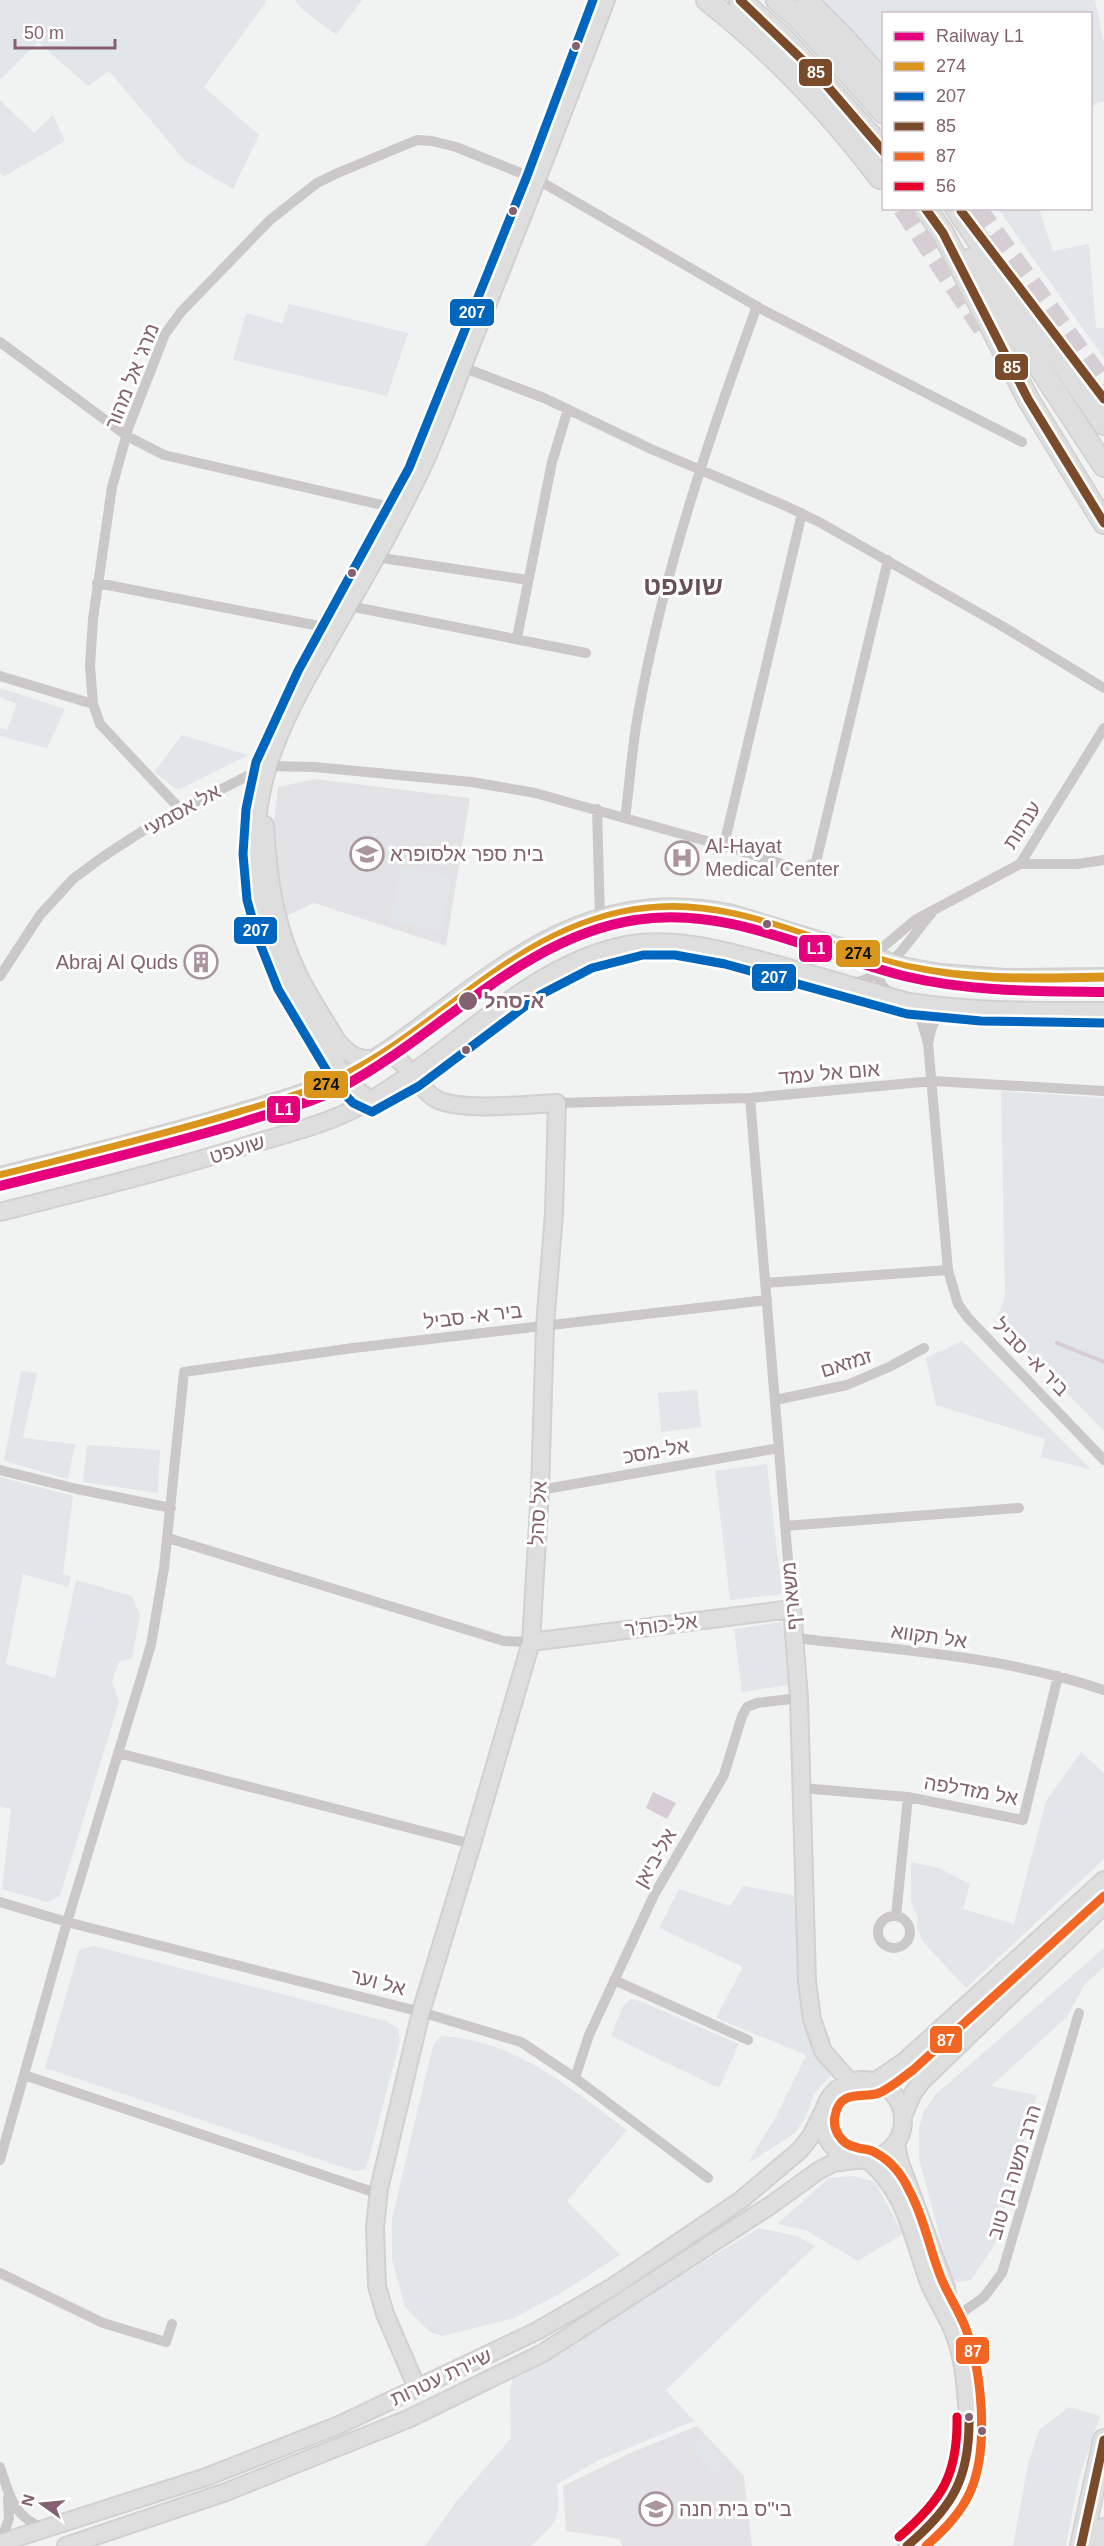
<svg xmlns="http://www.w3.org/2000/svg" width="1104" height="2546" viewBox="0 0 1104 2546" font-family="Helvetica,Heebo,sans-serif">
	<rect width="100%" height="100%" fill="#f1f3f3"/>
	<path fill="#e3e3e5" d="M 315,779 L 470,798 L 446,946 L 314,903 L 284,917 L 275,878 L 273,831 L 278,787 Z
		M 697,2426 L 744,2476 L 752,2546 L 622,2546 L 620,2539 L 566,2531 L 563,2486 L 628,2454 Z"/>
	<path fill="#e2e5e9" d="M 0,0 L 265,0 L 266,2 L 204,87 L 259,135 L 233,189 L 185,161 L 109,71 L 88,86 L 38,42 L 0,80 Z
		M 295,0 L 362,0 L 336,35 L 301,8 Z
		M 818,0 L 1095,0 L 1104,43 L 1104,101 L 1091,106 L 1090,14 L 884,14 L 883,66 Z
		M 0,100 L 34,133 L 53,115 L 65,141 L 3,177 L 0,172 Z
		M 998,209 L 1039,209 L 1053,251 L 1089,244 L 1096,328 L 1104,328 L 1104,358 Z
		M 289,304 L 408,333 L 387,396 L 233,360 L 246,313 L 282,323 Z
		M 0,688 L 65,709 L 47,748 L 0,736 L 0,728 L 7,730 L 17,704 L 0,697 Z
		M 182,735 L 248,755 L 178,790 L 154,772 Z
		M 401,866 L 452,876 L 442,931 L 390,921 Z
		M 1001,1091 L 1104,1098 L 1104,1431 L 996,1321 L 1005,1296 Z
		M 962,1341 L 1092,1470 L 1041,1457 L 1045,1439 L 936,1405 L 926,1358 Z
		M 21,1371 L 37,1373 L 23,1438 L 75,1444 L 68,1479 L 4,1461 Z
		M 697,1390 L 701,1427 L 661,1432 L 658,1393 Z
		M 87,1445 L 160,1450 L 158,1493 L 83,1482 Z
		M 767,1464 L 782,1594 L 730,1600 L 715,1471 Z
		M 0,1477 L 73,1496 L 63,1574 L 71,1577 L 68,1587 L 23,1574 L 6,1664 L 55,1678 L 76,1580 L 132,1596 L 140,1615 L 132,1658 L 119,1662 L 112,1681 L 119,1702 L 60,1896 L 47,1902 L 2,1889 L 11,1809 L 0,1807 Z
		M 782,1622 L 790,1685 L 742,1692 L 734,1629 Z
		M 1081,1752 L 1104,1773 L 1104,1859 L 966,1988 L 923,1942 L 917,1928 L 918,1919 L 911,1901 L 911,1862 L 939,1868 L 970,1884 L 963,1909 L 1014,1924 L 1046,1801 Z
		M 743,1886 L 801,1897 L 810,2027 L 831,2075 L 814,2094 L 805,2118 L 795,2133 L 747,2164 L 777,2115 L 806,2055 L 716,2018 L 743,1967 L 659,1928 L 679,1889 L 730,1906 Z
		M 94,1946 L 386,2021 L 398,2028 L 400,2041 L 366,2169 L 354,2171 L 45,2068 L 79,1950 Z
		M 1104,1948 L 1104,1967 L 1084,1985 L 1067,2017 L 991,2086 L 1037,2095 L 995,2244 L 971,2280 L 956,2282 L 951,2278 L 919,2158 L 919,2128 L 924,2111 L 935,2095 Z
		M 631,1999 L 640,2001 L 739,2044 L 719,2088 L 611,2036 L 623,2006 Z
		M 441,2036 C 516,2040 569,2088 627,2130 L 567,2201 L 620,2255 L 561,2293 L 514,2318 L 442,2336 L 430,2332 L 405,2307 L 392,2259 L 392,2219 L 430,2057 L 434,2044 Z
		M 853,2176 L 875,2182 L 903,2234 L 858,2261 L 805,2230 L 777,2224 L 829,2178 Z
		M 759,2228 L 797,2236 L 815,2246 L 666,2390 L 694,2421 L 599,2460 L 557,2484 C 562,2522 555,2521 531,2546 L 425,2546 L 455,2503 L 511,2438 L 510,2390 L 514,2373 L 565,2339 L 660,2288 Z
		M 1069,2407 L 1100,2416 L 1079,2478 L 1066,2546 L 1013,2546 L 1028,2464 L 1039,2430 Z
		M 705,2435 L 727,2461 L 713,2473 L 691,2447 Z"/>
	<path fill="#d8cdd4" d="M 653,1792 L 676,1803 L 667,1819 L 646,1808 Z"/>
	<g fill="none" stroke-linecap="round" stroke-linejoin="round">
		<path stroke="#d8cdd4" stroke-width="4" d="M 1057,1343 L 1104,1362"/>
		<path stroke="#d6ced2" stroke-width="21" stroke-dasharray="21 10" stroke-linecap="butt" d="M 903,208 L 983,328
			M 976,208 L 1104,385"/>
		<defs>
			<path id="secondary" d="M 265,825 C 268,879 275,929 300,978 C 311,1000 325,1020 337,1041 C 348,1054 357,1060 374,1059
				M 387,1052 C 407,1062 415,1084 433,1097 C 454,1113 528,1104 557,1103 L 554,1213 L 545,1326 L 540,1490 L 531,1642 L 472,1844 L 421,2012 L 379,2189 L 375,2228 L 377,2286 L 385,2314 L 417,2388
				M 372,1100 C 348,1088 336,1063 322,1040 C 272,959 242,892 261,794 C 273,730 312,670 344,613 C 371,568 396,521 419,474 C 442,427 458,376 478,328 C 522,219 564,110 606,0
				M 0,1176 C 79,1156 159,1137 238,1113 C 271,1103 305,1094 337,1079 C 374,1062 406,1037 439,1012 C 533,941 610,888 733,914 L 907,967 L 941,973 L 1005,978 L 1104,977
				M 0,1212 C 84,1191 169,1170 252,1144 C 285,1134 319,1126 350,1111 C 446,1065 532,954 641,943 C 684,939 726,951 767,962 C 815,975 862,989 909,1002 C 974,1012 1038,1011 1104,1011
				M 531,1642 L 792,1609 L 799,1698 L 807,1981 L 812,2019 L 823,2051 L 850,2082
				M823 2120a40 40 0 1 1 80 0a40 40 0 1 1-80 0Z
				M 874,2082 L 905,2061 L 1104,1880
				M 903,2116 L 913,2093 L 922,2081 L 1104,1905
				M 896,2143 L 899,2160 L 946,2288 L 950,2317
				M 868,2160 C 906,2192 912,2235 928,2280 C 935,2299 947,2314 954,2333 C 963,2356 965,2380 967,2404 C 973,2474 962,2501 907,2546
				M 0,2543 L 206,2477 L 339,2425 L 537,2331 L 611,2288 L 741,2200 L 800,2150 L 811,2136 L 823,2112
				M 66,2546 L 226,2492 L 408,2419 L 543,2353 L 771,2205 L 818,2171 L 833,2163 L 854,2160"/>
			<path id="highway" d="M 707,0 C 772,51 830,112 880,178
				M 740,0 L 782,37 L 884,150
				M 777,0 L 798,18 L 884,113
				M 806,0 L 842,36 L 884,83
				M 925,208 L 943,233 L 1028,399 L 1104,523
				M 956,208 L 1104,424
				M 969,260 L 1104,466
				M 1081,2546 L 1104,2440
				M 1100,2546 L 1104,2529"/>
		</defs>
		<use href="#secondary" stroke="#d2d0d1" stroke-width="20"/>
		<use href="#highway" stroke="#d1d0d1" stroke-width="24"/>
		<path stroke="#cbc8c9" stroke-width="10" d="M 0,342 L 127,436 L 164,455 L 400,509
			M 462,367 L 544,398 L 651,449 L 786,506 L 821,523 L 1002,626 L 1104,688
			M 375,557 L 528,580
			M 97,583 L 335,629
			M 349,606 L 586,653
			M 517,638 L 552,462 L 568,409
			M 0,676 L 93,704
			M 180,809 L 100,724 L 93,704 L 90,666 L 93,619 L 112,487 L 129,426 L 165,334 L 181,312 L 270,220 L 317,183 L 340,172 L 417,140 L 432,141 L 456,147 L 538,180 L 763,310 L 1022,442
			M 597,809 L 600,918
			M 625,818 C 630,782 632,745 639,709 C 664,571 709,437 757,306
			M 724,845 L 802,513
			M 1020,864 L 1077,864 L 1104,860
			M 0,976 L 40,915 L 73,879 L 104,856 L 155,823 L 267,766 L 314,767 L 472,782 L 535,793 L 728,847 L 801,870 L 816,862 L 888,560
			M 850,983 C 888,980 908,940 931,914
			M 892,996 L 882,985 L 877,974 L 877,956 L 883,947 L 915,920 L 1020,864 L 1104,728
			M 909,1003 L 920,1016 L 928,1043 L 948,1270 L 958,1304 L 968,1318 L 1104,1460
			M 929,1040 C 931,1025 936,1016 948,1008
			M 750,1098 L 792,1609
			M 557,1103 L 750,1098 L 933,1081 L 1104,1091
			M 765,1283 L 948,1270
			M 775,1400 L 847,1385 L 889,1367 L 924,1348
			M 0,1470 L 77,1489 L 171,1508
			M 540,1490 L 779,1448
			M 785,1526 L 1019,1508
			M 168,1538 L 504,1641 L 531,1642
			M 794,1638 C 896,1649 1007,1657 1104,1690
			M 118,1753 L 472,1844
			M 802,1788 L 908,1797 L 1023,1820 L 1058,1676
			M 0,1902 L 67,1922 L 421,2012 L 521,2042 L 575,2078 L 708,2178
			M878 1932a16 16 0 1 1 32 0a16 16 0 1 1-32 0Z
			M 896,1916 L 908,1797
			M 614,1980 L 748,2040
			M 24,2075 L 379,2194
			M 575,2078 L 589,2035 L 654,1895 L 724,1775 L 742,1716 L 747,1707 L 757,1703 L 799,1698
			M 0,2160 L 67,1922 L 151,1645 L 164,1568 L 184,1372 L 353,1348 L 767,1300
			M 0,2273 L 103,2323 L 166,2342 L 172,2324
			M 950,2321 L 984,2297 L 1002,2273 L 1079,2013
			M 0,2467 C 9,2495 14,2518 44,2528
			M 0,2543 L 9,2519 L 8,2497"/>
		<use href="#secondary" stroke="#dedede" stroke-width="16"/>
		<use href="#highway" stroke="#dedede" stroke-width="21"/>
		<defs>
			<path id="bus-1" d="M 0,1176 C 76,1157 153,1138 228,1116 C 266,1105 304,1095 340,1078 C 447,1026 520,923 647,909 C 738,898 823,949 910,968 C 974,981 1039,978 1104,977"/>
			<path id="bus-2" d="M 593,0 L 527,176 L 409,468 L 298,671 L 256,762 L 246,809 L 243,854 L 247,900 L 258,939 L 278,989 L 334,1083 L 353,1103 L 372,1112 L 419,1086 L 540,995 L 592,968 L 643,955 L 675,955 L 725,964 L 907,1014 L 981,1021 L 1104,1023"/>
			<path id="bus-3" d="M 740,0 L 816,73 L 884,152
				M 925,208 L 943,233 L 1028,399 L 1104,523
				M 961,211 L 1104,399
				M 907,2546 C 953,2507 970,2478 969,2417
				M 1081,2546 L 1104,2440"/>
			<path id="bus-4" d="M 926,2546 C 944,2530 962,2512 971,2490 C 989,2447 982,2372 966,2329 C 959,2310 947,2294 940,2275 C 929,2247 924,2217 909,2190 C 902,2175 891,2161 876,2153 C 869,2148 862,2150 855,2147 C 841,2144 832,2129 835,2116 C 840,2088 864,2099 879,2093 C 891,2088 903,2077 913,2070 L 1104,1896"/>
			<path id="bus-5" d="M 899,2537 C 942,2500 958,2475 957,2417"/>
		</defs>
		<use href="#bus-1" stroke="#fff" stroke-width="14"/>
		<use href="#bus-2" stroke="#fff" stroke-width="14"/>
		<use href="#bus-3" stroke="#fff" stroke-width="14"/>
		<use href="#bus-4" stroke="#fff" stroke-width="14"/>
		<use href="#bus-5" stroke="#fff" stroke-width="14"/>
		<use href="#bus-1" stroke="#da951c" stroke-width="9"/>
		<use href="#bus-2" stroke="#0065bd" stroke-width="9"/>
		<use href="#bus-3" stroke="#7a4b2a" stroke-width="9"/>
		<use href="#bus-4" stroke="#f26522" stroke-width="9"/>
		<use href="#bus-5" stroke="#e4002b" stroke-width="9"/>
		<defs>
			<path id="rail-1" d="M 0,1186 C 80,1166 161,1147 240,1123 C 273,1112 309,1104 340,1088 C 440,1036 520,938 635,920 C 729,905 816,954 904,976 C 970,992 1037,991 1104,992"/>
		</defs>
		<use href="#rail-1" stroke="#fff" stroke-width="15"/>
		<use href="#rail-1" stroke="#e5007d" stroke-width="10"/>
	</g>
	<defs>
		<symbol id="school-ring" viewBox="-11 -11 22 22"><circle r="9.5" fill="#fff" stroke="#aa949e" stroke-width="1.5"/><path d="M0-5L7-2L0 1L-7-2ZM-4 1L0 2.5L4 1V4Q0 6-4 4Z" fill="#aa949e"/></symbol>
		<symbol id="hospital-ring" viewBox="-11 -11 22 22"><circle r="9.5" fill="#fff" stroke="#aa949e" stroke-width="1.5"/><path d="M-5-5h3v3.5h4V-5h3V5h-3V1.5h-4V5h-3Z" fill="#aa949e"/></symbol>
		<symbol id="building-ring" viewBox="-11 -11 22 22"><circle r="9.5" fill="#fff" stroke="#aa949e" stroke-width="1.5"/><path d="M-4-6H4V6H1V3H-1V6H-4ZM-2.5-4.3h1.7v1.8h-1.7ZM.8-4.3h1.7v1.8H.8ZM-2.5-1h1.7V.8h-1.7ZM.8-1h1.7V.8H.8Z" fill="#aa949e"/></symbol>
	</defs>
	<g fill-rule="evenodd">
		<use href="#school-ring" x="348" y="835" width="38" height="38"/>
		<use href="#hospital-ring" x="663" y="839" width="38" height="38"/>
		<use href="#building-ring" x="182" y="943" width="38" height="38"/>
		<use href="#school-ring" x="637" y="2490" width="38" height="38"/>
	</g>
	<g fill="#836170" stroke="#fff" stroke-width="2">
		<circle cx="576" cy="46" r="5"/>
		<circle cx="513" cy="211" r="5"/>
		<circle cx="352" cy="573" r="5"/>
		<circle cx="767" cy="924" r="5"/>
		<circle cx="468" cy="1001" r="10"/>
		<circle cx="466" cy="1050" r="5"/>
		<circle cx="969" cy="2417" r="5"/>
		<circle cx="982" cy="2431" r="5"/>
	</g>
	<g text-anchor="middle" dominant-baseline="central" stroke-width="6" stroke-linejoin="round" paint-order="stroke">
		<g font-size="20" fill="#836170" stroke="#fff">
			<text transform="translate(132 376) rotate(-68)">מרג' אל מהור</text>
			<text transform="translate(182 810) rotate(-29)">אל אסמעי</text>
			<text transform="translate(1022 825) rotate(-57)">ענתות</text>
			<text transform="translate(829 1073) rotate(-5)">אום אל עמד</text>
			<text transform="translate(237 1149) rotate(-17)">שועפט</text>
			<text transform="translate(473 1316) rotate(-7)">ביר א- סביל</text>
			<text transform="translate(1031 1357) rotate(46)">ביר א- סביל</text>
			<text transform="translate(846 1363) rotate(-18)">זמזאם</text>
			<text transform="translate(656 1451) rotate(-10)">אל-מסכ</text>
			<text transform="translate(538 1513) rotate(-87)">אל סהל</text>
			<text transform="translate(791 1596) rotate(-95)">משאריף</text>
			<text transform="translate(661 1625) rotate(-7)">אל-כות'ר</text>
			<text transform="translate(929 1636) rotate(8)">אל תקווא</text>
			<text transform="translate(971 1790) rotate(10)">אל מזדלפה</text>
			<text transform="translate(655 1858) rotate(-60)">אל-ביאן</text>
			<text transform="translate(378 1982) rotate(14)">אל וער</text>
			<text transform="translate(1014 2172) rotate(-73)">הרב משה בן טוב</text>
			<text transform="translate(441 2377) rotate(-25)">שיירת עטרות</text>
		</g>
		<g font-size="20" fill="#836170" stroke="#fff" text-anchor="start">
			<text x="705" y="846">Al-Hayat<tspan x="705" dy="23">Medical Center</tspan></text>
			<text x="390" y="854">בית ספר אלסופרא</text>
			<text x="178" y="962" text-anchor="end">Abraj Al Quds</text>
			<text x="679" y="2509">בי"ס בית חנה</text>
		</g>
		<g font-size="20" font-weight="bold" fill="#836170" stroke="#fff" text-anchor="start">
			<text x="484" y="1001">א־סהל</text>
		</g>
		<g font-size="26" font-weight="bold" fill="#67505a" stroke="#fff">
			<text x="683" y="586">שועפט</text>
		</g>
	</g>
	<g stroke="#fff" stroke-width="2">
		<rect x="798" y="58" width="35" height="29" rx="6" fill="#7a4b2a"/>
		<rect x="449" y="298" width="46" height="29" rx="6" fill="#0065bd"/>
		<rect x="994" y="353" width="35" height="28" rx="6" fill="#7a4b2a"/>
		<rect x="233" y="916" width="45" height="29" rx="6" fill="#0065bd"/>
		<rect x="798" y="934" width="35" height="29" rx="6" fill="#e5007d"/>
		<rect x="835" y="939" width="46" height="29" rx="6" fill="#da951c"/>
		<rect x="751" y="963" width="46" height="29" rx="6" fill="#0065bd"/>
		<rect x="303" y="1070" width="46" height="29" rx="6" fill="#da951c"/>
		<rect x="266" y="1095" width="35" height="29" rx="6" fill="#e5007d"/>
		<rect x="929" y="2025" width="34" height="29" rx="6" fill="#f26522"/>
		<rect x="955" y="2336" width="35" height="29" rx="6" fill="#f26522"/>
	</g>
	<g font-size="16" text-anchor="middle" font-weight="bold" fill="#fff">
		<text x="816" y="78">85</text>
		<text x="472" y="318">207</text>
		<text x="1012" y="373">85</text>
		<text x="256" y="936">207</text>
		<text x="816" y="954">L1</text>
		<text x="774" y="983">207</text>
		<text x="284" y="1115">L1</text>
		<text x="946" y="2046">87</text>
		<text x="973" y="2357">87</text>
	</g>
	<g font-size="16" text-anchor="middle" font-weight="bold" fill="#111">
		<text x="858" y="959">274</text>
		<text x="326" y="1090">274</text>
	</g>
	<rect x="882" y="12" width="210" height="198" fill="#ffffff" stroke="#cdc0c6" stroke-width="1.5"/>
	<rect x="894" y="32" width="30" height="9" fill="#e5007d" stroke="#cdc0c6" stroke-width="1.5"/>
	<text x="936" y="42" font-size="18" fill="#836170">Railway L1</text>
	<rect x="894" y="62" width="30" height="9" fill="#da951c" stroke="#cdc0c6" stroke-width="1.5"/>
	<text x="936" y="72" font-size="18" fill="#836170">274</text>
	<rect x="894" y="92" width="30" height="9" fill="#0065bd" stroke="#cdc0c6" stroke-width="1.5"/>
	<text x="936" y="102" font-size="18" fill="#836170">207</text>
	<rect x="894" y="122" width="30" height="9" fill="#7a4b2a" stroke="#cdc0c6" stroke-width="1.5"/>
	<text x="936" y="132" font-size="18" fill="#836170">85</text>
	<rect x="894" y="152" width="30" height="9" fill="#f26522" stroke="#cdc0c6" stroke-width="1.5"/>
	<text x="936" y="162" font-size="18" fill="#836170">87</text>
	<rect x="894" y="182" width="30" height="9" fill="#e4002b" stroke="#cdc0c6" stroke-width="1.5"/>
	<text x="936" y="192" font-size="18" fill="#836170">56</text>
	<g transform="translate(42 2504) rotate(285)" stroke="#ffffff" stroke-width="4.5" paint-order="stroke">
	<path d="M0-4.5L10 22L0 15L-10 22Z" fill="#836170"/>
	<text y="-9" font-size="16" font-weight="bold" text-anchor="middle" fill="#836170">N</text>
	</g>
	<path d="M15 39v9h100v-9" fill="none" stroke="#836170" stroke-width="3"/>
	<text x="24" y="39" font-size="18" fill="#836170" stroke="#ffffff" stroke-width="4.5" paint-order="stroke">50 m</text>
</svg>
